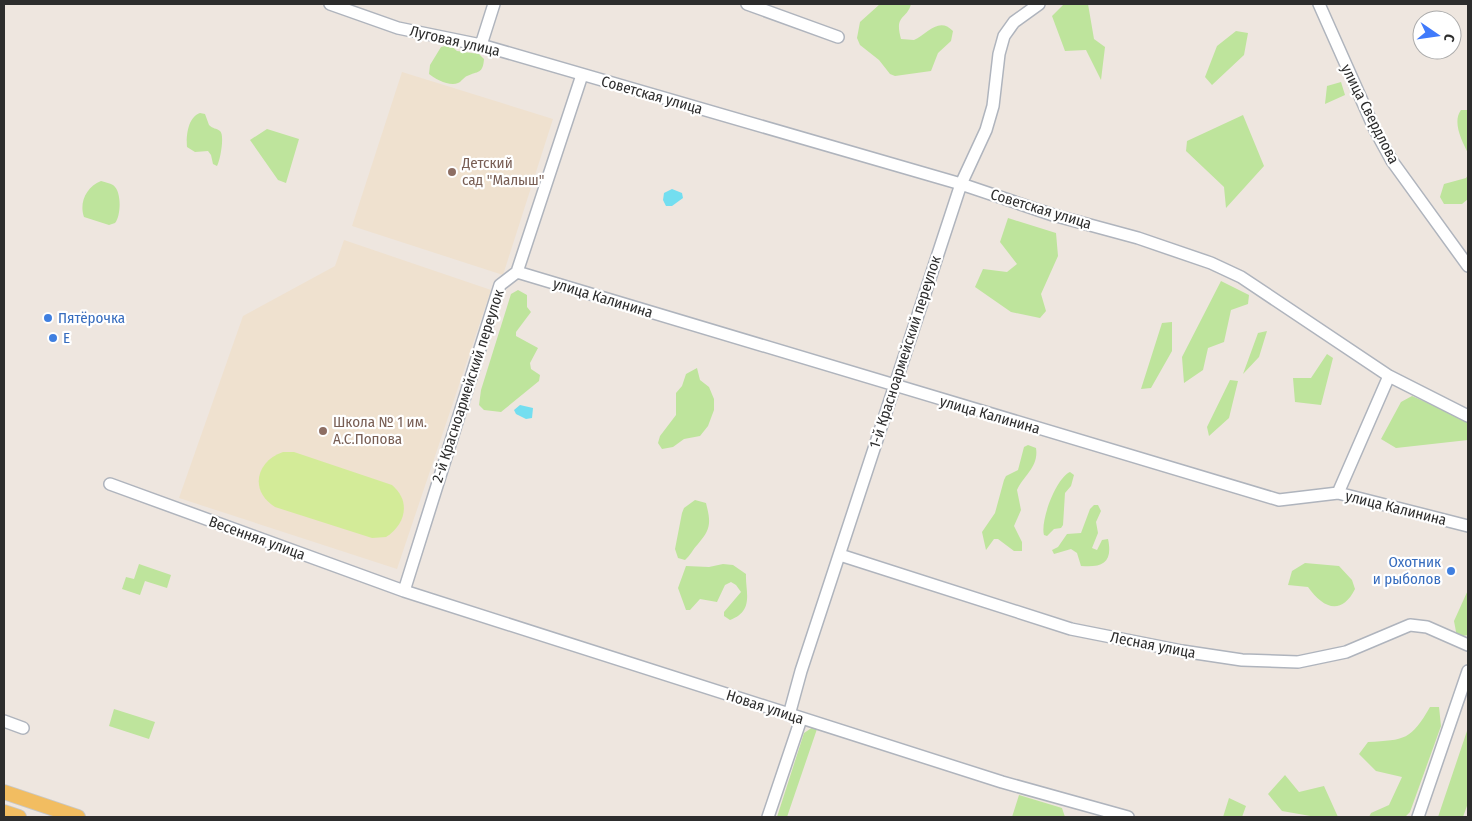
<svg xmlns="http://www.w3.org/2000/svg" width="1472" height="821" viewBox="0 0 1472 821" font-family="'Fira Sans Condensed',sans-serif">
	<rect width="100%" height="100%" fill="#eee6df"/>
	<path fill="#efe1cf" d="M 402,72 L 553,119 L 503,275 L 352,226 Z
		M 344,240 L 491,290 L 397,569 L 179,498 L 243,316 L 335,266 Z"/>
	<path fill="#bee49c" d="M 880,4 L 911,4 C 907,20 894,14 901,39 L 914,40 C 927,34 939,16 953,31 L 951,41 L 938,53 L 931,71 L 895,76 L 890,74 L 879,60 L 860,45 L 857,38 L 860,22 Z
		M 1064,4 L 1088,4 L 1094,39 L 1105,47 L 1101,80 L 1086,50 L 1065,51 L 1052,16 Z
		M 1236,31 L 1248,33 L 1244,55 L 1212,85 L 1205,77 L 1217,46 Z
		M 450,45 L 457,51 L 479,54 L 484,59 C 483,74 478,71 467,76 C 464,77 461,82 458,83 C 450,87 435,79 429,74 L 430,65 L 441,47 Z
		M 1341,82 L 1345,95 L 1325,104 L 1327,86 Z
		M 1461,110 L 1468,110 L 1468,153 C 1462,141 1452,122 1461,110 Z
		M 200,113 L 205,114 L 209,125 C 213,129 216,128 220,131 C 225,135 220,161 217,166 L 213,164 L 211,155 L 208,151 L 195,152 L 187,147 C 186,136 188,117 200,113 Z
		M 1243,115 L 1264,166 L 1226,208 L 1224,187 L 1186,151 L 1187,141 Z
		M 267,129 L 299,139 L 286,183 L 278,180 L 250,140 Z
		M 1468,175 L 1468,199 L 1462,204 L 1444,204 L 1440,197 L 1444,184 L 1466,178 Z
		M 101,181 C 104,182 110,183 113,185 C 122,191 121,216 115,223 L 109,225 L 84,217 C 79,203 86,187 101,181 Z
		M 1008,218 L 1056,233 L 1058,256 L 1041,294 L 1046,311 L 1040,318 L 1011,312 L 975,287 L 983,269 L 1007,272 L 1017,264 L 1000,242 Z
		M 1221,281 L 1249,295 L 1248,304 L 1231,310 L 1224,342 L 1208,348 L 1203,370 L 1184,383 L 1182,357 Z
		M 518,290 L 527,295 L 527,307 L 531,312 L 516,332 L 516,336 L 538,348 L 530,363 L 531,369 L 540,375 L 539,381 L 501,412 L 484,410 L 479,405 L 481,390 L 511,294 Z
		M 1172,322 L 1172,351 L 1151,388 L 1141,389 L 1162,323 Z
		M 1267,331 L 1259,357 L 1243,374 L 1258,333 Z
		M 1327,354 L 1333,358 L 1321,405 L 1295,402 L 1293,378 L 1311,378 Z
		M 697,368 L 700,380 L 709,387 L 714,399 L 714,410 L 708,426 L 700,436 L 684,439 L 673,447 L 662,449 L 658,443 L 660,436 L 676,415 L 676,393 L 682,386 L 686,374 Z
		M 1230,380 L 1238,381 L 1229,418 L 1209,436 L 1207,427 Z
		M 1412,396 L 1468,421 L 1468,440 L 1396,448 L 1381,439 L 1401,402 Z
		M 1028,445 L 1036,448 C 1039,467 1024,475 1017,490 L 1021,510 L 1014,526 L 1022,542 L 1022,551 L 1014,551 L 998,539 L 994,539 L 986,550 L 982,532 L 995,513 L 1004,480 L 1006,476 L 1018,470 L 1024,447 Z
		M 1070,472 L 1074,475 L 1071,486 L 1065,493 L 1063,525 L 1061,528 L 1054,529 L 1047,536 L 1044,535 C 1040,521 1056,478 1070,472 Z
		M 695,500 L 706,503 C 711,523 711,529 698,544 C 693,549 690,556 685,560 L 678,558 L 675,549 L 682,513 L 684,508 Z
		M 1094,505 L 1098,505 L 1101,511 L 1096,522 L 1098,533 L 1092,548 L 1097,550 L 1102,540 L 1108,539 C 1113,562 1103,568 1081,566 L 1077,553 L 1071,549 L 1054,554 L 1052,550 L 1058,547 L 1067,534 L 1081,533 L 1090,509 Z
		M 1305,563 L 1339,566 L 1352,580 L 1355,589 C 1341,617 1322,607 1308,587 L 1288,585 L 1292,571 Z
		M 139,564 L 171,575 L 167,588 L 145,581 L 140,595 L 122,589 L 126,577 L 134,579 Z
		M 723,564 L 733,565 L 746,574 C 745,591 755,611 730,620 L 724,616 L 724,612 L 741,592 L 736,585 L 731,582 L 725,585 L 717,602 L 700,599 L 690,610 L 686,610 L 678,588 L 686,566 L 709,567 Z
		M 1468,590 L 1468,635 L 1457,637 L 1454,621 Z
		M 1430,707 L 1439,707 L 1441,726 L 1410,812 L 1405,817 L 1369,817 L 1371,813 L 1389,805 L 1402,777 L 1376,771 L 1359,754 L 1368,742 C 1405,740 1411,740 1430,707 Z
		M 114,709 L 155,722 L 149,739 L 109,726 Z
		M 813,727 L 817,729 L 787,817 L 777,817 L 804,733 Z
		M 1468,728 L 1468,803 L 1463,817 L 1438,817 Z
		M 1285,775 L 1299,792 L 1324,786 L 1338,817 L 1316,817 L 1282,811 L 1268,794 Z
		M 1019,795 L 1062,808 L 1065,817 L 1012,817 Z
		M 1229,798 L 1246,806 L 1242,817 L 1223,817 Z"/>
	<path fill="#d3eb98" d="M 283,452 L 294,452 L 392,485 C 411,501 406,524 386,537 L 372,538 L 275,507 C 249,491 256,461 283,452 Z"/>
	<path fill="#73def0" d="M 672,189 L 682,193 L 683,198 L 672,206 L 666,206 L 663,200 L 664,193 Z
		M 520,405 L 533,408 L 532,418 L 526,419 L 516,414 L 514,410 Z"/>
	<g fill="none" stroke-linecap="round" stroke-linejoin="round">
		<defs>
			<path id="minor" d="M 330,4 L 398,28 L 481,45 L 961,184 L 1053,215 L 1138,238 L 1211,263 L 1241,277 L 1389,376 L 1468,416
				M 747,4 L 838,37
				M 1319,4 L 1375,130 L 1392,161 L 1468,266
				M 481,45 L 494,4
				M 517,272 L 1279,500 L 1338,493 L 1468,526
				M 110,484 L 404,591 L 1002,782 L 1128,817
				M 1338,493 L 1389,376
				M 840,555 L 1071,629 L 1182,651 L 1242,660 L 1298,662 L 1346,652 L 1410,625 L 1427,627 L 1468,645
				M 404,591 L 500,285 L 517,272 L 582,75
				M 789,715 L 801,671 L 961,184 L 986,130 L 993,106 L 999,54 L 1004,36 L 1014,22 L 1039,4
				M 4,721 L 23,728
				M 768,817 L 801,719
				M 1418,817 L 1468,671"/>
			<path id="major" d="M 4,792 L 78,817
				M 4,812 L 19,817"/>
		</defs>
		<use href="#minor" stroke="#afb4bd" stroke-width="14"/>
		<use href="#major" stroke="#c8c8c8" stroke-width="16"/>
		<use href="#minor" stroke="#fff" stroke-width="11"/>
		<use href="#major" stroke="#f2bd61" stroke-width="14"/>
	</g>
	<g fill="#8d6e63" stroke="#fff" stroke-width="2">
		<circle cx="452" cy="172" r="5"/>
		<circle cx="323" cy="431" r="5"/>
	</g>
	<g fill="#3f7fe0" stroke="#fff" stroke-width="2">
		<circle cx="48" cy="318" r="5"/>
		<circle cx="53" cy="338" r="5"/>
		<circle cx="1451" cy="571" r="5"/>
	</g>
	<g text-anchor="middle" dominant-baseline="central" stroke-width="4.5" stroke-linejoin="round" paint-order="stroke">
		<g font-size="15" fill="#2d2d2d" stroke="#fff">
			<text transform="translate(455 41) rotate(13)">Луговая улица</text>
			<text transform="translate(652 95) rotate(16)">Советская улица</text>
			<text transform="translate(1370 114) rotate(63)">улица Свердлова</text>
			<text transform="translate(1041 209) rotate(17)">Советская улица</text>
			<text transform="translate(603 298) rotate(17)">улица Калинина</text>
			<text transform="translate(905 352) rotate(-72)">1-й Красноармейский переулок</text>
			<text transform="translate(468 386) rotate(-72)">2-й Красноармейский переулок</text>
			<text transform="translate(990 415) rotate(16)">улица Калинина</text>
			<text transform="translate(1396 508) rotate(14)">улица Калинина</text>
			<text transform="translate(257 538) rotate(20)">Весенняя улица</text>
			<text transform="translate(1153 645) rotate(11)">Лесная улица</text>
			<text transform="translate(765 707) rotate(18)">Новая улица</text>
		</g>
		<g font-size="15" fill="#785e54" stroke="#fff" text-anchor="start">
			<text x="462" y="163">Детский<tspan x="462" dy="17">сад "Малыш"</tspan></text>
			<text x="333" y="422">Школа № 1 им.<tspan x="333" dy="17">А.С.Попова</tspan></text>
		</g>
		<g font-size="15" fill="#366cbe" stroke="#fff" text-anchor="start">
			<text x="58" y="318">Пятёрочка</text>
			<text x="63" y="338">Е</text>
			<text x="1441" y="562" text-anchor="end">Охотник<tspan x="1441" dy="17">и рыболов</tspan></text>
		</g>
	</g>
	<rect width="1472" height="821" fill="none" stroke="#2d2d2d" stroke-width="10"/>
	<g transform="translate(1437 35) rotate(103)"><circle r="24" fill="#ffffff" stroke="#ababab"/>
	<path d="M0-4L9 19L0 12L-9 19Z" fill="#407afb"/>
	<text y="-8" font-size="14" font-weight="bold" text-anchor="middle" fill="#2d2d2d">С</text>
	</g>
</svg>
